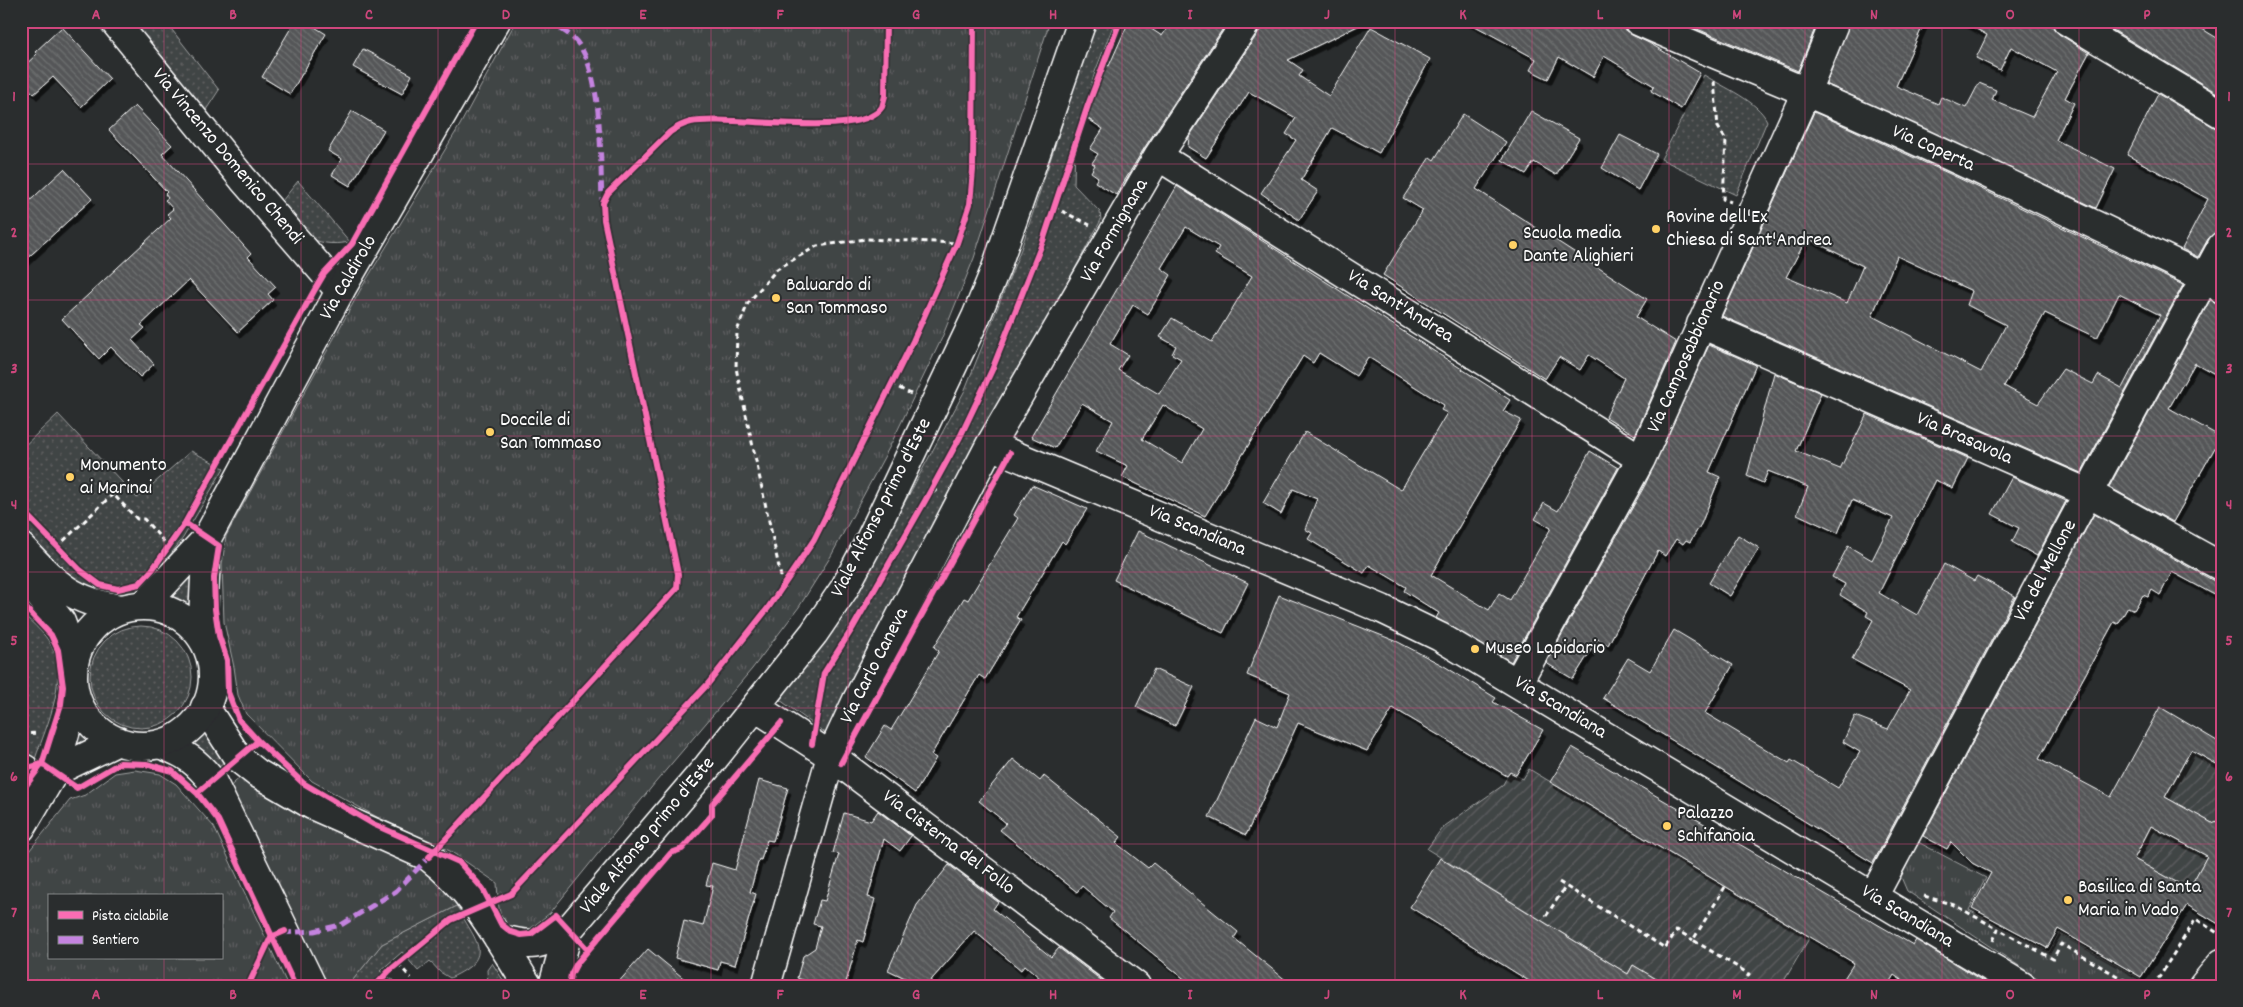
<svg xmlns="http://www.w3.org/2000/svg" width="2243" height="1007" viewBox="0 0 2243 1007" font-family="Dekko,sans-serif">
	<defs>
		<pattern id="grass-dots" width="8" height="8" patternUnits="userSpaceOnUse" patternTransform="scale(1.25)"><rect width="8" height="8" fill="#414445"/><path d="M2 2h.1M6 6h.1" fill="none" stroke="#5e6061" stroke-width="1.8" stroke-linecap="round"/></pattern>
		<pattern id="park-tufts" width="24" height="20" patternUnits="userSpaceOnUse" patternTransform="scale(1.25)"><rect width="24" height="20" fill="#414445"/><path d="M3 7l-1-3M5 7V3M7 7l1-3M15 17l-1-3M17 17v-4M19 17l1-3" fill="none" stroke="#5e6061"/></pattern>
		<pattern id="garden-furrows" width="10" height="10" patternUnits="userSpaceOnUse" patternTransform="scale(1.25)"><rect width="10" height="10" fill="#414445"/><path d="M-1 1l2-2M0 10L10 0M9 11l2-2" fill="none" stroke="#5e6061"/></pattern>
		<pattern id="building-back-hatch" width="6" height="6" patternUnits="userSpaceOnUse" patternTransform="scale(1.25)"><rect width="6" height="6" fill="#555758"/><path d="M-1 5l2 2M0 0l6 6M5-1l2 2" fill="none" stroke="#6e7071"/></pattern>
		<filter id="shadow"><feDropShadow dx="3" dy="5.5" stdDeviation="0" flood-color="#0009"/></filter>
	</defs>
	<rect width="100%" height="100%" fill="#2a2d2e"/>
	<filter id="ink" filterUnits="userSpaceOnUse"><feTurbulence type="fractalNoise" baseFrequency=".02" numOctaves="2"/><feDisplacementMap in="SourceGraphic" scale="10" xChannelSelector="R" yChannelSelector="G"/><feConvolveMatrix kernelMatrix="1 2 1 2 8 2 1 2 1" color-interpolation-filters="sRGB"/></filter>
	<g filter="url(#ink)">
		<path fill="url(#grass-dots)" stroke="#a0a2a2" d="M 165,21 L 219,90 L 204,113 L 132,22 Z
			M 1096,21 L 1115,21 L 1095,72 L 1075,138 L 1074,185 L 1100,212 L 1101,220 L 960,484 L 831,737 L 780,700 L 837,622 L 905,502 L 964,392 L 1021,249 Z
			M 1704,75 C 1723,87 1758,101 1767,121 L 1736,195 L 1661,159 Z
			M 298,181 L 350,242 C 311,249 302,232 278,206 Z
			M 58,414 L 137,498 L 191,451 L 224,468 L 183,538 L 146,587 L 136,595 L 116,598 L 71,583 L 21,530 L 21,449 Z
			M 198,562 L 195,610 L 167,597 Z
			M 21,612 C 30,621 41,630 48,640 C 71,676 47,724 35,759 L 21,751 Z
			M90 677a51 51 0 1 1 102 0a51 51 0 1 1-102 0Z
			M 79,716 L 97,738 L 62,763 Z
			M 204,731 L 215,747 L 228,760 L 214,771 L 187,744 Z
			M 457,906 C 474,941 498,956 450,978 L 440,972 L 430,961 L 418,971 L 402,952 L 380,971 L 401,986 L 348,986 L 382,944 Z
			M 492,963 L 507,986 L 488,986 L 487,970 Z"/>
		<path fill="url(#park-tufts)" stroke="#a0a2a2" fill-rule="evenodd" d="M 516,21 L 1050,21 L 974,258 L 941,340 L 890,446 L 831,556 L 799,607 L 752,669 L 655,783 L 550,913 L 526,932 C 496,928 499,908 497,883 L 450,851 L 377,817 L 312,781 L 246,714 L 238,695 L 234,667 L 224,622 L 222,565 L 226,536 L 362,287 L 460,125 Z
			M 135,770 L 160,774 L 176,784 L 214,827 L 288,986 L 21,986 L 21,861 L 70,800 L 85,795 L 115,773 ZM 49,896 L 221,896 L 221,958 L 49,958 Z
			M 243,775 L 424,869 L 444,888 L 457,906 L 382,944 L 348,986 L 326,986 L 320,980 L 226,790 Z
			M 1918,842 L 1986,878 L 1969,910 L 2049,952 L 2059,933 L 2153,986 L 2049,986 L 1907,891 L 1901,877 Z"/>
		<path fill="url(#garden-furrows)" stroke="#a0a2a2" d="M 2191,750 L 2222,767 L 2222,820 L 2214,824 L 2165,797 Z
			M 1529,769 L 1810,937 L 1781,986 L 1668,986 L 1633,965 L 1628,974 L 1427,849 L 1442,828 L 1502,786 L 1510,772 L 1523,779 Z
			M 2151,826 L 2207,856 L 2189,889 L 2134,859 Z"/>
		<path fill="url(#building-back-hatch)" stroke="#fff" fill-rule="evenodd" filter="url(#shadow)" d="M 295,21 L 305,21 L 326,34 L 290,94 L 262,77 Z
			M 1129,21 L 1139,21 L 1162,36 L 1172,21 L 1228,21 L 1145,147 L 1116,195 L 1095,182 L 1098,177 L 1091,172 L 1095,165 L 1092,163 L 1098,154 L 1090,149 L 1103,129 L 1087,118 L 1106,64 L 1109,66 Z
			M 1263,21 L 1368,21 L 1288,60 L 1303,70 L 1299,76 L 1329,96 L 1371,27 L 1430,59 L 1379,153 L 1332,128 L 1301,180 L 1318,191 L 1299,220 L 1261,193 L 1296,140 L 1286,134 L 1296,118 L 1249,92 L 1206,158 L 1188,147 L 1189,137 L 1260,30 Z
			M 1466,21 L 1612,21 L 1632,35 L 1649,43 L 1700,73 L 1681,109 L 1651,91 L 1654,86 L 1604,56 L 1593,77 L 1559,57 L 1548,79 L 1530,70 L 1536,59 Z
			M 1678,21 L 1818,21 L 1798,71 Z
			M 1850,21 L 1925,21 L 1896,86 L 1938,104 L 1941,97 L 1966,108 L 1979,83 L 1996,90 L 1992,100 L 2032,117 L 2057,72 L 2011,47 L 2000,70 L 1976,58 L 1987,35 L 1962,21 L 2051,21 L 2054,29 L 2059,34 L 2089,53 L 2065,98 L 2074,103 L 2056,140 L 2115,169 L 2096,208 L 1826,84 Z
			M 2098,21 L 2189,21 L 2222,41 L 2222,96 Z
			M 62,27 L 110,79 L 81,107 L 53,77 L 34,94 L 21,81 L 21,69 L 37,54 L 35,52 Z
			M 363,49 L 412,75 L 402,94 L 353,67 Z
			M 2158,94 L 2214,127 L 2222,130 L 2222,221 L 2216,232 L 2208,239 L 2198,257 L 2182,249 L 2208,199 L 2127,155 Z
			M 135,106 L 172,145 L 162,154 L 251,254 L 248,257 L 276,287 L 268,294 L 273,300 L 238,332 L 189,280 L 141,325 L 145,328 L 132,340 L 154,364 L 140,377 L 111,347 L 99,359 L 62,319 L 171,218 L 167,214 L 173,209 L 165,200 L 168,198 L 165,194 L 167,192 L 109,130 Z
			M 352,111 L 384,130 L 350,186 L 332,175 L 342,159 L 328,151 Z
			M 1531,111 L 1579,138 L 1556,175 L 1534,162 L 1526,174 L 1502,160 Z
			M 1814,112 L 1950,174 L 2183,285 L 2081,473 L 1722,316 ZM 1807,238 L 1863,266 L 1847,303 L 1786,277 ZM 1897,256 L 1972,291 L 1967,305 L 2006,325 L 1981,372 L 1872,316 ZM 2119,294 L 2160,315 L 2122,388 L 2098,375 L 2093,384 L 2063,369 L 2038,404 L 2004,386 L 2045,313 L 2097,338 Z
			M 1463,114 L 1506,142 L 1476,189 L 1647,299 L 1636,317 L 1676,342 L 1635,435 L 1606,417 L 1624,378 L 1589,355 L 1580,370 L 1559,357 L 1545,379 L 1383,275 L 1423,210 L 1403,198 L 1430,157 L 1434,160 Z
			M 1620,135 L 1657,154 L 1638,190 L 1602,168 Z
			M 64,169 L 92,199 L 21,264 L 21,209 Z
			M 1177,186 L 1510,400 L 1503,411 L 1521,420 L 1431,575 L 1489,610 L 1499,593 L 1510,600 L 1551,528 L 1535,519 L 1544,503 L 1558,511 L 1590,451 L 1618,468 L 1511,662 L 1436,618 L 1439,613 L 1404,591 L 1406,587 L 1369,565 L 1364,573 L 1308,539 L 1312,533 L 1305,529 L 1317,499 L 1293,489 L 1281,514 L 1263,503 L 1305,432 L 1401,490 L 1447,413 L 1441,410 L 1444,405 L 1368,357 L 1356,376 L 1319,353 L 1313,363 L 1303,356 L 1205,516 L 1122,477 L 1128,466 L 1096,451 L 1113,421 L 1082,403 L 1055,448 L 1031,437 ZM 1186,227 L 1219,247 L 1215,254 L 1252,276 L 1212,342 L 1172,318 L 1160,337 L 1176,346 L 1172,354 L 1181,359 L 1159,394 L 1118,370 L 1128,355 L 1110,344 L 1133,305 L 1148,314 L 1171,275 L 1161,268 ZM 1163,405 L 1202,429 L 1182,463 L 1142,439 Z
			M 2210,300 L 2222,305 L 2222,378 L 2195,363 L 2169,408 L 2221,437 L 2173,522 L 2109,487 Z
			M 1709,345 L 1756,365 L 1709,472 L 1720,477 L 1701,524 L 1690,542 L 1686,540 L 1683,544 L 1676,539 L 1665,556 L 1658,551 L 1608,645 L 1598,639 L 1573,679 L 1546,663 L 1645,485 Z
			M 1774,373 L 1821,393 L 1796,451 L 1840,469 L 1867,414 L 1968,458 L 1953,488 L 1935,480 L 1879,593 L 1917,615 L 1944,564 L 1974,581 L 1977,576 L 2015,596 L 1873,863 L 1603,698 L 1628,658 L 1650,671 L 1674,630 L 1733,665 L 1705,713 L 1789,763 L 1791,760 L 1838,788 L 1860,752 L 1843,742 L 1855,716 L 1888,729 L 1910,690 L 1852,659 L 1873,620 L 1866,616 L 1868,612 L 1840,595 L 1845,584 L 1832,577 L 1848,546 L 1872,560 L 1893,518 L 1852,500 L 1838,533 L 1797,514 L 1808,487 L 1768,471 L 1763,483 L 1747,476 Z
			M 2012,477 L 2066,501 L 2037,556 L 2012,542 L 2019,528 L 1992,514 Z
			M 1032,485 L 1087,509 L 1065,544 L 1062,541 L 1016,617 L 1021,620 L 985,679 L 979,675 L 931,755 L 936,758 L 915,793 L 866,757 L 885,726 L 891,730 L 939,651 L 934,647 L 964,598 L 968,600 L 1018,518 L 1014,515 Z
			M 2094,514 L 2214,581 L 2222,583 L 2222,599 L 2172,572 L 2160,595 L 2152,590 L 2148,597 L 2143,595 L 2134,610 L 2128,607 L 2118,624 L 2114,622 L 2039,759 L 2111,797 L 2160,707 L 2222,744 L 2222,767 L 2191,750 L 2165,797 L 2212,823 L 2222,819 L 2222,926 L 2187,905 L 2141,977 L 2058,929 L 2047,948 L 1972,908 L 1991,873 L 1972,863 L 1951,842 L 1947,849 L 1923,836 ZM 2151,826 L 2207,856 L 2189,889 L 2134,859 Z
			M 1138,531 L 1248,583 L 1223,633 L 1114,580 Z
			M 1738,535 L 1759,548 L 1730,596 L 1709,583 Z
			M 1279,595 L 1398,642 L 1444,666 L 1496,698 L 1493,702 L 1543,730 L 1516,775 L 1510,772 L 1507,776 L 1393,708 L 1367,751 L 1298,723 L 1246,835 L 1209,817 L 1256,717 L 1277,727 L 1290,693 L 1247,675 Z
			M 1154,669 L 1194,687 L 1175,726 L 1136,707 Z
			M 1572,747 L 1913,945 L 1916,940 L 1991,986 L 1910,986 L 1894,975 L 1887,986 L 1839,986 L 1854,963 L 1550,782 Z
			M 1013,759 L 1040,781 L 1044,776 L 1121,837 L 1116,843 L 1148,868 L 1153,863 L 1238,932 L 1234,938 L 1293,986 L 1193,986 L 1109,918 L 1113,912 L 1082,886 L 1077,892 L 1000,830 L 1006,823 L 979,801 Z
			M 759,780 L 788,788 L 773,841 L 767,840 L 761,860 L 759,859 L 750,892 L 756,894 L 735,965 L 720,961 L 718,970 L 675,958 L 684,921 L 703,926 L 713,886 L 706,885 L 712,863 L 735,870 Z
			M 878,811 L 911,836 L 900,851 L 884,839 L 868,897 L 875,899 L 863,942 L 858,940 L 845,986 L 804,986 L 806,981 L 797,978 L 803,956 L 815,948 L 821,926 L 813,924 L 820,900 L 825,901 L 839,854 L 833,853 L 844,813 L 871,821 Z
			M 1440,858 L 1628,974 L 1633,965 L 1668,986 L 1537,986 L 1410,907 Z
			M 949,865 L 998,902 L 993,909 L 1051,957 L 1059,948 L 1109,986 L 1049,986 L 1025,965 L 1021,970 L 974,931 L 926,986 L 922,986 L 888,970 L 917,905 Z
			M 648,949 L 693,986 L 615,986 Z"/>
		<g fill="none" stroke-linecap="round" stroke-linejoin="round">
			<defs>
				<path id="minor" d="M 114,21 L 243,179 L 340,291
					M 1638,21 C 1694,46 1750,68 1806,92 C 1941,150 2073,214 2205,278 L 2222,289
					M 2067,21 L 2222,114
					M 1158,156 L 1641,459
					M 1701,324 L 2088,493 L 2222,567
					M 990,445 L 1382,609 L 1440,637 L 2022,986
					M 1518,682 L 1641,459 L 1806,92 L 1835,21
					M 205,707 L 238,758 L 257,773 L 312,805 L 429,857 C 473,890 499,940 528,986
					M 755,707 L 831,756 L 1136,986
					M 162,745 C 186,754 196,761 212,781 L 312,986
					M 21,767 L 25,769
					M 1873,897 L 2088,493 L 2222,246
					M 498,938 C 532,947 538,947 569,929
					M 553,986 L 569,929 L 708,766 L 814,633 L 844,589 L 868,544 L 976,317 L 996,268 L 1082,21
					M 766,986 L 831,756 L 857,700 L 990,445 L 1158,156 L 1247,21
					M 2203,986 L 2222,963"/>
				<path id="major" d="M 21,547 C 56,584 70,601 122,609
					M 21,572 L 61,622 L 68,641 L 73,668
					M 145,604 L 207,538 L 340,291 L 496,21
					M73 676a70 70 0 1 1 140 0a70 70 0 1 1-140 0Z
					M 202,638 L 207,538
					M 54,772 L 118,741
					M 21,828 L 54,772 L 75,698"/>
			</defs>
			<use href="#minor" stroke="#fff" stroke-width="31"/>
			<use href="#major" stroke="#fff" stroke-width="31"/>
			<path stroke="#fff" stroke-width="3" stroke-dasharray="5 4" stroke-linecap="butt" d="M 1714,81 L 1718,127 L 1726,140 L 1723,199 L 1731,202
				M 1054,207 L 1090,225
				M 891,384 L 911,394
				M 927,499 L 937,489
				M 57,547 L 113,494 L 137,519 L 144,519 L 167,545
				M 783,586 L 736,368 L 737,331 L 748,303 L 777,269 L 817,246 L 866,239 L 957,243
				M 874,591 C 915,518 959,447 992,370 C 1040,256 1075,137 1120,21
				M 817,716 L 824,673 L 866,605
				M 21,734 L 39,733
				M 1559,882 L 1665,948 L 1677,930 L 1693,940
				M 1725,887 L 1693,940 L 1749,974 L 1742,986
				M 1924,896 L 1954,905 L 1998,929
				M 1546,916 L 1566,886
				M 1993,941 L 1998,929 L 2053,959 L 2061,944 L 2135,986
				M 592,946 L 671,853 L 682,849 L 712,815 L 712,804 L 765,742
				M 398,964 L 411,978
				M 2153,986 L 2196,919 L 2222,936"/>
			<use href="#minor" stroke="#2a2d2e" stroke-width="28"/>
			<use href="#major" stroke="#2a2d2e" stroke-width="28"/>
			<path stroke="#c483df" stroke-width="5" stroke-dasharray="10 5" stroke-linecap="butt" d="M 548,21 C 558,28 572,34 579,45 C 603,79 600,159 602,201
				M 282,933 L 314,931 L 341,925 L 396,891 L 431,855"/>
			<defs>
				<path id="cycleway" d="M 21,509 L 80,570 L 100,585 L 118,589 L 139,584 L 152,570 L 185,523 L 314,291 L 324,274 L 352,244 L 476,21
					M 21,603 L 51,635 L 58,650 L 63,687 L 61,704 L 42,764 L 21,792
					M 258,741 L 303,783 L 373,824 L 459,862 L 483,889 L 501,924 L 511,932 L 521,935 L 531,934 L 556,915 L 588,950
					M 812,744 L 824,673 L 852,629 L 925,501 L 960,437 L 992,370 L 1043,241 L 1088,105 L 1120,21
					M 841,763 L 1010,453
					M 25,769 L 42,764 L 77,788 L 120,763 L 146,764 L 172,771 L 197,793 L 258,741 L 239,720 L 228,692 L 227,660 L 219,636 L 215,609 L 214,578 L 219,546 L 185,523
					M 197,793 L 218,820 L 295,986
					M 429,857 L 677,588 L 678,574 L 604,220 L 603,203 L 608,193 L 670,132 C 677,127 683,124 691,122 C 729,114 862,140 882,107 C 883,104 884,99 885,96 L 886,21
					M 248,986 L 271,937 L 285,931
					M 375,986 L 389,971 L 451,920 L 511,894 L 707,685 L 768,608 L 814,540 L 913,341 L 957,243 L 970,204 L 973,170 L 974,21
					M 569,986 L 571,974 L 577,963 L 671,853 L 682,849 L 712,815 L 712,804 L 781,723"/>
			</defs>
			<use href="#cycleway" stroke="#2a2d2e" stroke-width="9"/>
			<use href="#cycleway" stroke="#f96db3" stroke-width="6"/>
		</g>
	</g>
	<path fill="none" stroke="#ce467c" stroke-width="1" stroke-opacity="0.55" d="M 164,21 L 164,896M 301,21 L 301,986M 438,21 L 438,986M 574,21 L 574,986M 711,21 L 711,986M 848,21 L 848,986M 985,21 L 985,986M 1122,21 L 1122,986M 1258,21 L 1258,986M 1395,21 L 1395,986M 1532,21 L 1532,986M 1669,21 L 1669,986M 1805,21 L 1805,986M 1942,21 L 1942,986M 2079,21 L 2079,986M 21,164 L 2222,164M 21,300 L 2222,300M 21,436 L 2222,436M 21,572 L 2222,572M 21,708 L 2222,708M 21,844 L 2222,844M 164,958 L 164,986"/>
	<g fill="#ffd166" stroke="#2a2d2e" stroke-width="2">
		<circle cx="1656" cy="229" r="5"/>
		<circle cx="1513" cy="245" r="5"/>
		<circle cx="776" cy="298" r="5"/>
		<circle cx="490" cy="432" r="5"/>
		<circle cx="70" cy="477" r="5"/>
		<circle cx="1475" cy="649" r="5"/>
		<circle cx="1667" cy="826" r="5"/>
		<circle cx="2068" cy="900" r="5"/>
	</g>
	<g text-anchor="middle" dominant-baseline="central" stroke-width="4" stroke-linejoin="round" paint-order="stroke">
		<g font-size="20" fill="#fff" stroke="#2a2d2e">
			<text transform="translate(1933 149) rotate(24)">Via Coperta</text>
			<text transform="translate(227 157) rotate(50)">Via Vincenzo Domenico Chendi</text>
			<text transform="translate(1115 231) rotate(-60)">Via Formignana</text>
			<text transform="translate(349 278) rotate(-60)">Via Caldirolo</text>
			<text transform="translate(1400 307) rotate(32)">Via Sant'Andrea</text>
			<text transform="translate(1687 357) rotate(-66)">Via Camposabbionario</text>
			<text transform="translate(1964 439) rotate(24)">Via Brasavola</text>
			<text transform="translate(882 508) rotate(-63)">Viale Alfonso primo d'Este</text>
			<text transform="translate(1197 531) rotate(23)">Via Scandiana</text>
			<text transform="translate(2046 571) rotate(-62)">Via del Mellone</text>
			<text transform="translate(875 666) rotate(-63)">Via Carlo Caneva</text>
			<text transform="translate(1560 708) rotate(31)">Via Scandiana</text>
			<text transform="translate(648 836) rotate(-50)">Viale Alfonso primo d'Este</text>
			<text transform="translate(948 843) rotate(37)">Via Cisterna del Follo</text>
			<text transform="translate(1907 917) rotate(31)">Via Scandiana</text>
		</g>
		<g font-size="20" fill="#fff" stroke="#2a2d2e" text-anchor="start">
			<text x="1666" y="218">Rovine dell'Ex<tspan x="1666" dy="23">Chiesa di Sant'Andrea</tspan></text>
			<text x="1523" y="234">Scuola media<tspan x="1523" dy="23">Dante Alighieri</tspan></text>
			<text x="786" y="286">Baluardo di<tspan x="786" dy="23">San Tommaso</tspan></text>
			<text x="500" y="421">Doccile di<tspan x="500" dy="23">San Tommaso</tspan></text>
			<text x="80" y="466">Monumento<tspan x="80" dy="23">ai Marinai</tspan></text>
			<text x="1485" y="649">Museo Lapidario</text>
			<text x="1677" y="814">Palazzo<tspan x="1677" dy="23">Schifanoia</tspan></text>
			<text x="2078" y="888">Basilica di Santa<tspan x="2078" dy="23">Maria in Vado</tspan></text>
		</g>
	</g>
	<rect width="2243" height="1007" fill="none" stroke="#2a2d2e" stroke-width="55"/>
	<rect x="48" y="894" width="175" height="65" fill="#2a2d2e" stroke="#7f8182"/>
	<rect x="58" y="911" width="25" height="8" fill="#f96db3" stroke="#7f8182"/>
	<text x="92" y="920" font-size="15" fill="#ffffff">Pista ciclabile</text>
	<rect x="58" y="936" width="25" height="8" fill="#c483df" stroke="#7f8182"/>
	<text x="92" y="944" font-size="15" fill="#ffffff">Sentiero</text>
	<rect x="28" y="28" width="2188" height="952" fill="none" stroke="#ce467c" stroke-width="2"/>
	<g font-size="16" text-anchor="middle" font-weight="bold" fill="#ce467c">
		<text x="96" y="19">A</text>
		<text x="233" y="19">B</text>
		<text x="369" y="19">C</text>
		<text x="506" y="19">D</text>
		<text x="643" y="19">E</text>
		<text x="780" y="19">F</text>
		<text x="916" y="19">G</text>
		<text x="1053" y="19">H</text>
		<text x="1190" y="19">I</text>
		<text x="1327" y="19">J</text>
		<text x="1463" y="19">K</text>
		<text x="1600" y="19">L</text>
		<text x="1737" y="19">M</text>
		<text x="1874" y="19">N</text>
		<text x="2010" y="19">O</text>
		<text x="2147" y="19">P</text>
		<text x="14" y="101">1</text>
		<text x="2229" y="101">1</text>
		<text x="14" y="237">2</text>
		<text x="2229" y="237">2</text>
		<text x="14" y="373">3</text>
		<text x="2229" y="373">3</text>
		<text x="14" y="509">4</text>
		<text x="2229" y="509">4</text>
		<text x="14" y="645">5</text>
		<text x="2229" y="645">5</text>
		<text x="14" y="781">6</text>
		<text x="2229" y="781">6</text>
		<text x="14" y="917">7</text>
		<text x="2229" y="917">7</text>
		<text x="96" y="999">A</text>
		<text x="233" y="999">B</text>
		<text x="369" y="999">C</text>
		<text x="506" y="999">D</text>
		<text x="643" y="999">E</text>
		<text x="780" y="999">F</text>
		<text x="916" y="999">G</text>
		<text x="1053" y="999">H</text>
		<text x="1190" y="999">I</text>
		<text x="1327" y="999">J</text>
		<text x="1463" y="999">K</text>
		<text x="1600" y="999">L</text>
		<text x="1737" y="999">M</text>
		<text x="1874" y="999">N</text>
		<text x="2010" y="999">O</text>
		<text x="2147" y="999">P</text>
	</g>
</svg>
